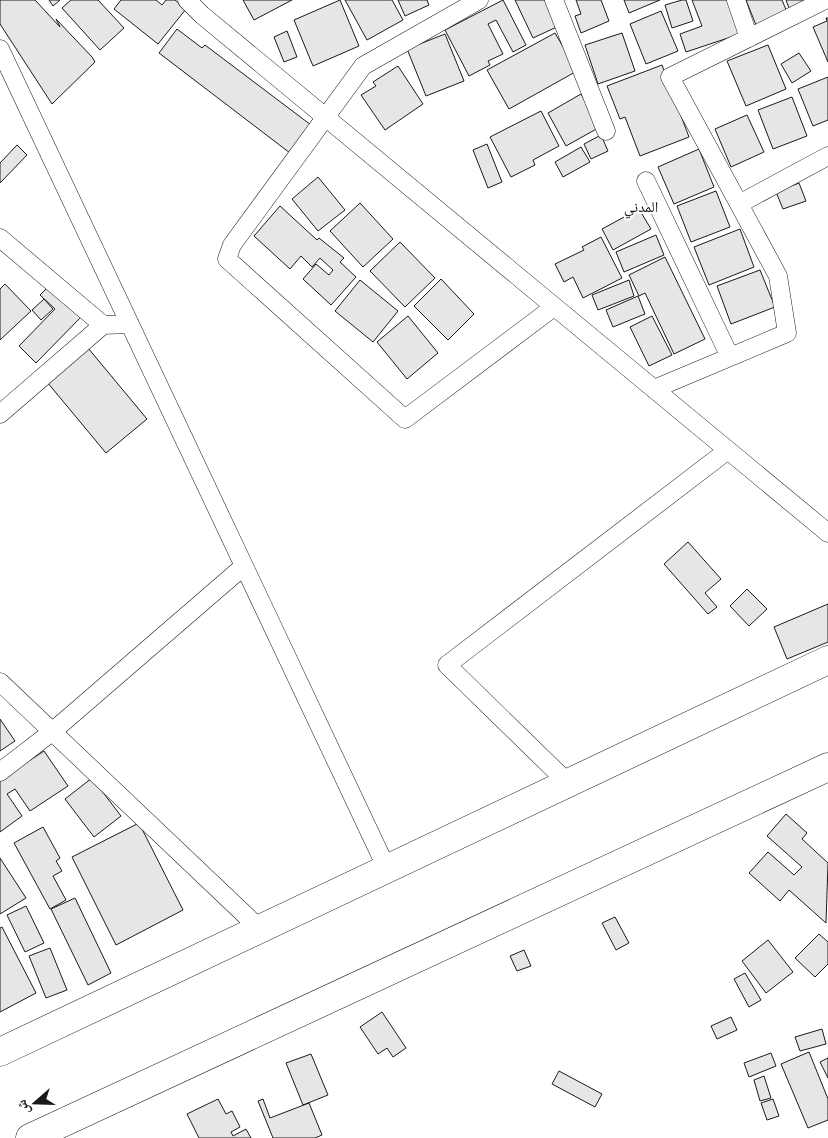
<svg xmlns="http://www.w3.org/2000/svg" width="828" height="1138" viewBox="0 0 828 1138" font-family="Roboto,'Noto Naskh Arabic',sans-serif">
	<rect width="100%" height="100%" fill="#fff"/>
	<path fill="#e6e6e6" stroke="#1a1a1a" d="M 0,0 L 35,0 L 60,27 L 56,19 L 92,57 L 95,62 L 52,104 L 0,24 Z
		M 49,0 L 60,0 L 53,6 Z
		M 71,0 L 98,0 L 124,28 L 100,50 L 62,8 Z
		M 121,0 L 156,0 L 162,5 L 166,0 L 175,0 L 186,9 L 158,44 L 114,9 Z
		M 243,0 L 292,0 L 254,20 Z
		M 340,0 L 359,46 L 313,66 L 294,20 Z
		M 345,0 L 392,0 L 403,20 L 367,40 Z
		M 398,0 L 427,0 L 429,5 L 405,16 Z
		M 503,0 L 526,45 L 513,52 L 496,20 L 488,24 L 503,54 L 488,61 L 490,65 L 469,76 L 445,30 Z
		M 515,0 L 547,0 L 559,26 L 533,38 Z
		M 576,0 L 601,0 L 609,21 L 581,33 L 575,16 L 581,14 Z
		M 624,0 L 660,0 L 629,13 Z
		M 682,0 L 686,0 L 693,21 L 672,28 L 665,5 Z
		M 692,0 L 728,0 L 740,34 L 686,52 L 680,34 L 702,26 Z
		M 746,0 L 782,0 L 787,12 L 756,25 Z
		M 786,0 L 809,0 L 789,8 Z
		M 661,11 L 678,51 L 646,64 L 630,24 Z
		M 826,18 L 828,18 L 828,62 L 813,27 L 827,21 Z
		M 177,29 L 202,48 L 205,45 L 311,125 L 290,153 L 159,53 Z
		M 287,31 L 297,57 L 284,62 L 274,37 Z
		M 555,33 L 577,71 L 509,109 L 487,70 Z
		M 622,33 L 635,71 L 598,84 L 585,45 Z
		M 445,34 L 464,81 L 426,96 L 407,49 Z
		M 768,45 L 786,89 L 746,106 L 727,61 Z
		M 799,53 L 811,71 L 792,83 L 781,64 Z
		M 662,65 L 689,137 L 640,156 L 625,117 L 620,119 L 607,86 Z
		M 398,66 L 423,104 L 385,130 L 361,95 L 376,86 L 373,82 Z
		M 828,77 L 828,120 L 813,126 L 798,89 Z
		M 581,94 L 600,127 L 566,146 L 548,113 Z
		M 792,97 L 807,136 L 773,149 L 758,110 Z
		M 541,111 L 559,146 L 533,160 L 535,165 L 511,177 L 490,137 Z
		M 747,115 L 764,152 L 731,167 L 715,129 Z
		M 601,135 L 608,151 L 591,159 L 584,144 Z
		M 487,144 L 502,182 L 488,188 L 473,150 Z
		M 17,145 L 27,155 L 0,183 L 0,163 Z
		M 581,147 L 590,162 L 563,177 L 555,162 Z
		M 699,149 L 714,187 L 674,204 L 658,167 Z
		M 318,177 L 345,210 L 318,231 L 292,199 Z
		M 799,183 L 806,201 L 783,209 L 776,192 Z
		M 716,191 L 730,227 L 691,242 L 677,206 Z
		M 360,203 L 393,239 L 363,267 L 330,231 Z
		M 280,206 L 317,240 L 319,238 L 344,258 L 340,262 L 356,277 L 331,305 L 303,279 L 316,264 L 329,275 L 333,270 L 320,258 L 312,267 L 301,256 L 290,269 L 254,236 Z
		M 639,209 L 651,229 L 613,250 L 602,229 Z
		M 740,229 L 754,267 L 709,285 L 694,247 Z
		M 656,235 L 664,255 L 624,272 L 616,252 Z
		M 601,237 L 622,278 L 583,298 L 573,277 L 564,282 L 555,264 L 584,250 L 582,247 Z
		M 400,242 L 435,278 L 405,307 L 370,271 Z
		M 665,257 L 705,339 L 674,354 L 645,293 L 639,296 L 629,275 Z
		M 760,270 L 775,307 L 731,324 L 717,286 Z
		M 441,279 L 474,314 L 448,340 L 414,306 Z
		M 360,280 L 398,311 L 373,342 L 335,311 Z
		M 629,280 L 634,296 L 598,310 L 592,295 Z
		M 5,284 L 31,311 L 0,340 L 0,289 Z
		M 51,284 L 83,315 L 36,363 L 19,346 L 55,309 L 40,295 Z
		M 638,296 L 645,314 L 613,327 L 606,310 Z
		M 44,299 L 53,309 L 41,320 L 32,310 Z
		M 408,316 L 438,353 L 407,379 L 377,342 Z
		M 652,316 L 672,355 L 649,366 L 630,327 Z
		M 88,348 L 147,419 L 106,453 L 47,382 Z
		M 688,542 L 721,579 L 705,593 L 717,607 L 708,614 L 664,564 Z
		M 747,589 L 767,609 L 749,626 L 730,606 Z
		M 828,604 L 828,642 L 787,659 L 774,627 Z
		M 0,719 L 15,741 L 0,751 Z
		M 44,751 L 68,786 L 30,811 L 15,789 L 7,794 L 22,816 L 0,832 L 0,780 Z
		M 92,778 L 121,816 L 94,837 L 65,799 Z
		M 786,814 L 807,833 L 802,839 L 828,863 L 826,923 L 789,890 L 780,901 L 749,873 L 768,852 L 794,875 L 802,867 L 767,836 Z
		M 139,823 L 183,910 L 116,945 L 72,857 Z
		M 43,827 L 60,858 L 56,861 L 62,871 L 53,876 L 66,900 L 50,909 L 14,843 Z
		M 0,858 L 26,898 L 0,914 Z
		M 75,898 L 111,973 L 88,985 L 51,909 Z
		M 26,906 L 44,943 L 25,952 L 7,915 Z
		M 615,917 L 629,943 L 616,950 L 602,923 Z
		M 2,927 L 36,993 L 0,1012 L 0,928 Z
		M 819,934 L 828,942 L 828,964 L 815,977 L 795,958 Z
		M 768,940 L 793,972 L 766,993 L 742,961 Z
		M 50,948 L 67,990 L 46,998 L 29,956 Z
		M 524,950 L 531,966 L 517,971 L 510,956 Z
		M 745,973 L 761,1000 L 749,1007 L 734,979 Z
		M 382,1012 L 406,1048 L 393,1057 L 387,1048 L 378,1054 L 360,1027 Z
		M 731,1017 L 737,1030 L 717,1039 L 711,1026 Z
		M 822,1029 L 826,1044 L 800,1051 L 795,1037 Z
		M 809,1052 L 828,1099 L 828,1120 L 808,1128 L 781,1064 Z
		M 771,1053 L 776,1066 L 749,1077 L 744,1063 Z
		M 311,1054 L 328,1095 L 303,1105 L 286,1063 Z
		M 828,1058 L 828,1078 L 820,1062 Z
		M 559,1071 L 602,1094 L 595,1107 L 552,1084 Z
		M 764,1076 L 771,1098 L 760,1101 L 754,1080 Z
		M 218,1099 L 226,1114 L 232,1111 L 240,1127 L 231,1132 L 233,1136 L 246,1129 L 251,1138 L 199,1138 L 187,1114 Z
		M 263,1099 L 270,1118 L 309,1103 L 322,1135 L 315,1138 L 273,1138 L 258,1101 Z
		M 773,1099 L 779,1116 L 767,1120 L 761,1103 Z"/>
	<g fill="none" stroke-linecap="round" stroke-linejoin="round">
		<defs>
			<path id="minor" d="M 187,0 L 202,15 L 828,533
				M 479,0 L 363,66 L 232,245 L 227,259 L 405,419 L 554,307
				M 554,0 L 606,131
				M 736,0 L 749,38
				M 0,49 L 387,869
				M 646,181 L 730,357
				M 739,204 L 828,156
				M 0,238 L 103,325
				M 654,389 L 787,333 L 778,276 L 670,77 L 825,0
				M 0,414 L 103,325 L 130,324
				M 0,682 L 260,929
				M 0,772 L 53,731 L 244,566
				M 568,783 L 447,665 L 728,450"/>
			<path id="primary" d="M 0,1052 L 828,660
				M 30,1138 L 828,767"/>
		</defs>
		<use href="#minor" stroke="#1a1a1a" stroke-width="19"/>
		<use href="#primary" stroke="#1a1a1a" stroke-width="29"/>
		<use href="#minor" stroke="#fff" stroke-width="18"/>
		<use href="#primary" stroke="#fff" stroke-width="28"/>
	</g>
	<g text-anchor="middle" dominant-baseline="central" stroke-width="4" stroke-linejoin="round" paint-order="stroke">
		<g font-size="15" fill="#1a1a1a" stroke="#fff">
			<text x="641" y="207">المدني</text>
		</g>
	</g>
	<g transform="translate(35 1103) rotate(250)" stroke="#ffffff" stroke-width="4" paint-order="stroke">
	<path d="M0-4L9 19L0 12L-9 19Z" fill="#1a1a1a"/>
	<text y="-8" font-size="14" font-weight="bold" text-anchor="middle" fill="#1a1a1a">ش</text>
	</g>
</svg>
